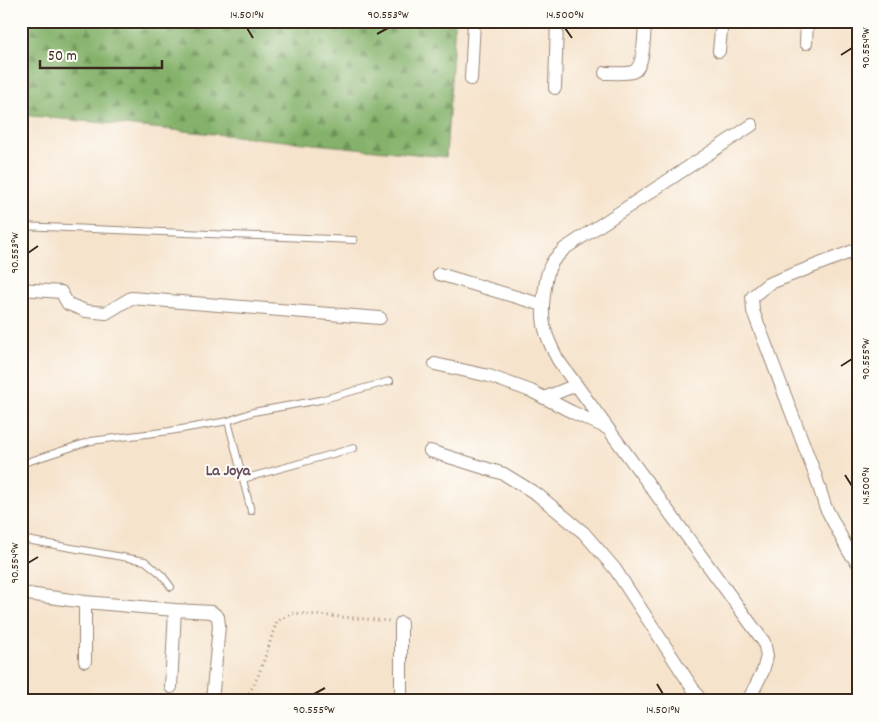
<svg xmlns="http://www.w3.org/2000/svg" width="879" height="722" viewBox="0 0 879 722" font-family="Dekko,sans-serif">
	<defs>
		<pattern id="forest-firs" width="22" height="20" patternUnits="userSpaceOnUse" patternTransform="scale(1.25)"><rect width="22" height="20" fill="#84b26b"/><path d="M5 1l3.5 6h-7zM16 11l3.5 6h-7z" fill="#6d9157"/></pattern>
	</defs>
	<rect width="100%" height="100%" fill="#fdfcf7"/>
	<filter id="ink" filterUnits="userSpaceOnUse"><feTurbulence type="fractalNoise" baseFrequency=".02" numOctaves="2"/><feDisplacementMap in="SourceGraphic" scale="10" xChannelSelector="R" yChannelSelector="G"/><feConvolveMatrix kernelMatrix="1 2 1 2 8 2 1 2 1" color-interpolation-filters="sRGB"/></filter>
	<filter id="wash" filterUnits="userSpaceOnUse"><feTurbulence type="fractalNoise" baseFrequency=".0096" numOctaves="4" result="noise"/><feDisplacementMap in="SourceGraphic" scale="20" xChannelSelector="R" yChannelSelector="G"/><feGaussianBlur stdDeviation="1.12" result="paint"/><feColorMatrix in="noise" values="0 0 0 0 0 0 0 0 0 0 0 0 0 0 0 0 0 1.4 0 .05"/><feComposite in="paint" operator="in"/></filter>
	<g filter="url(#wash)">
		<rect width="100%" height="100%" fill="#f6e3cc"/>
		<path fill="url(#forest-firs)" stroke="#606e44" d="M 27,21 L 455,21 L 446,157 L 22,115 Z"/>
	</g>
	<g filter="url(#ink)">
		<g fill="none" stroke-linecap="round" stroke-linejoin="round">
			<defs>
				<path id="lane" d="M 21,226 L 354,240
					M 228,421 L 251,511
					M 21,464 L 91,441 L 170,431 L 228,421 L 253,412 L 320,400 L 390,381
					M 243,479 L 354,448
					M 21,539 L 145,561 L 162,575 L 171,587
					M 317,701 L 401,696"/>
				<path id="street" d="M 806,43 L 807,21
					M 719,51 L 722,21
					M 605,73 C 611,73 627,74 632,72 C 645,69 644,33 645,21
					M 471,79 L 474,21
					M 555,88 L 557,21
					M 858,249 L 768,284 L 752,297 L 753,311 L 816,477 L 825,506 L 849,552 L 858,563
					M 853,251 L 858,266
					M 439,274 L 543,305
					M 21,289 L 61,292 L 68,304 L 86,311 L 106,313 L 131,298 L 380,318
					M 435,364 L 489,376 L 531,391 L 572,412 L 607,428
					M 544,398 L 576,385
					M 430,451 L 504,474 L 538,495 L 584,533 L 615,569 L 701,701
					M 21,593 L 85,602 L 175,610 L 212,612 L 218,617 L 219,626 L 212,701
					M 85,661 L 85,602
					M 171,687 L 175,610
					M 401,701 L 401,623
					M 748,701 L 763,671 L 767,656 L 764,642 L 558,360 C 543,332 540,319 545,287 C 546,279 548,268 553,261 C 556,257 561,253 564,249 L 752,125"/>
			</defs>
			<use href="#lane" stroke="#988675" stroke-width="8"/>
			<use href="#street" stroke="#988675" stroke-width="14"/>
			<path stroke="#988675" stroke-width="3" stroke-dasharray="1 4" stroke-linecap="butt" d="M 243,701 C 260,682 268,645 277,621 L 294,613 L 389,621"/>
			<use href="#lane" stroke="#fff" stroke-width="6"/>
			<use href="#street" stroke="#fff" stroke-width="12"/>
		</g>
	</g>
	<path fill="none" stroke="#3b2a1e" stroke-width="2" d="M 247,28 L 253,38M 565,28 L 572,38M 377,34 L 388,28M 841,55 L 852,48M 28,253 L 38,246M 841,366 L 852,359M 845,475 L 852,486M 28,563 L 38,557M 657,684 L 663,694M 314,694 L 325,688"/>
	<g text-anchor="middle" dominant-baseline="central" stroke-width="4" stroke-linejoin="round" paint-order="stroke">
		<g font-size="16" font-weight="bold" fill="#664f5d" stroke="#fdfcf7">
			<text x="228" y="471">La Joya</text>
		</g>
	</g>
	<rect width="879" height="722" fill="none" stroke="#fdfcf7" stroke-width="55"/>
	<path d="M40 60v8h122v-8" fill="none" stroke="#3b2a1e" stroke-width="2.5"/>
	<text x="48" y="60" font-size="15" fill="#3b2a1e" stroke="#fdfcf7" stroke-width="4" paint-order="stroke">50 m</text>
	<rect x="28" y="28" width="824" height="666" fill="none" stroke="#3b2a1e" stroke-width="2"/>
	<g font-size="12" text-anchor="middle" fill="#3b2a1e">
		<text x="247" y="18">14.501°N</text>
		<text x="388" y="18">90.553°W</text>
		<text x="565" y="18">14.500°N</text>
		<text transform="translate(865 48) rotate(-90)" y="4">90.554°W</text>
		<text transform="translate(14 253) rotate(-90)" y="4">90.553°W</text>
		<text transform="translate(865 359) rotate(-90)" y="4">90.555°W</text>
		<text transform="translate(865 486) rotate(-90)" y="4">14.500°N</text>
		<text transform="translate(14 563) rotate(-90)" y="4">90.554°W</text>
		<text x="314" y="713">90.555°W</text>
		<text x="663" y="713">14.501°N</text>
	</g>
</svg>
